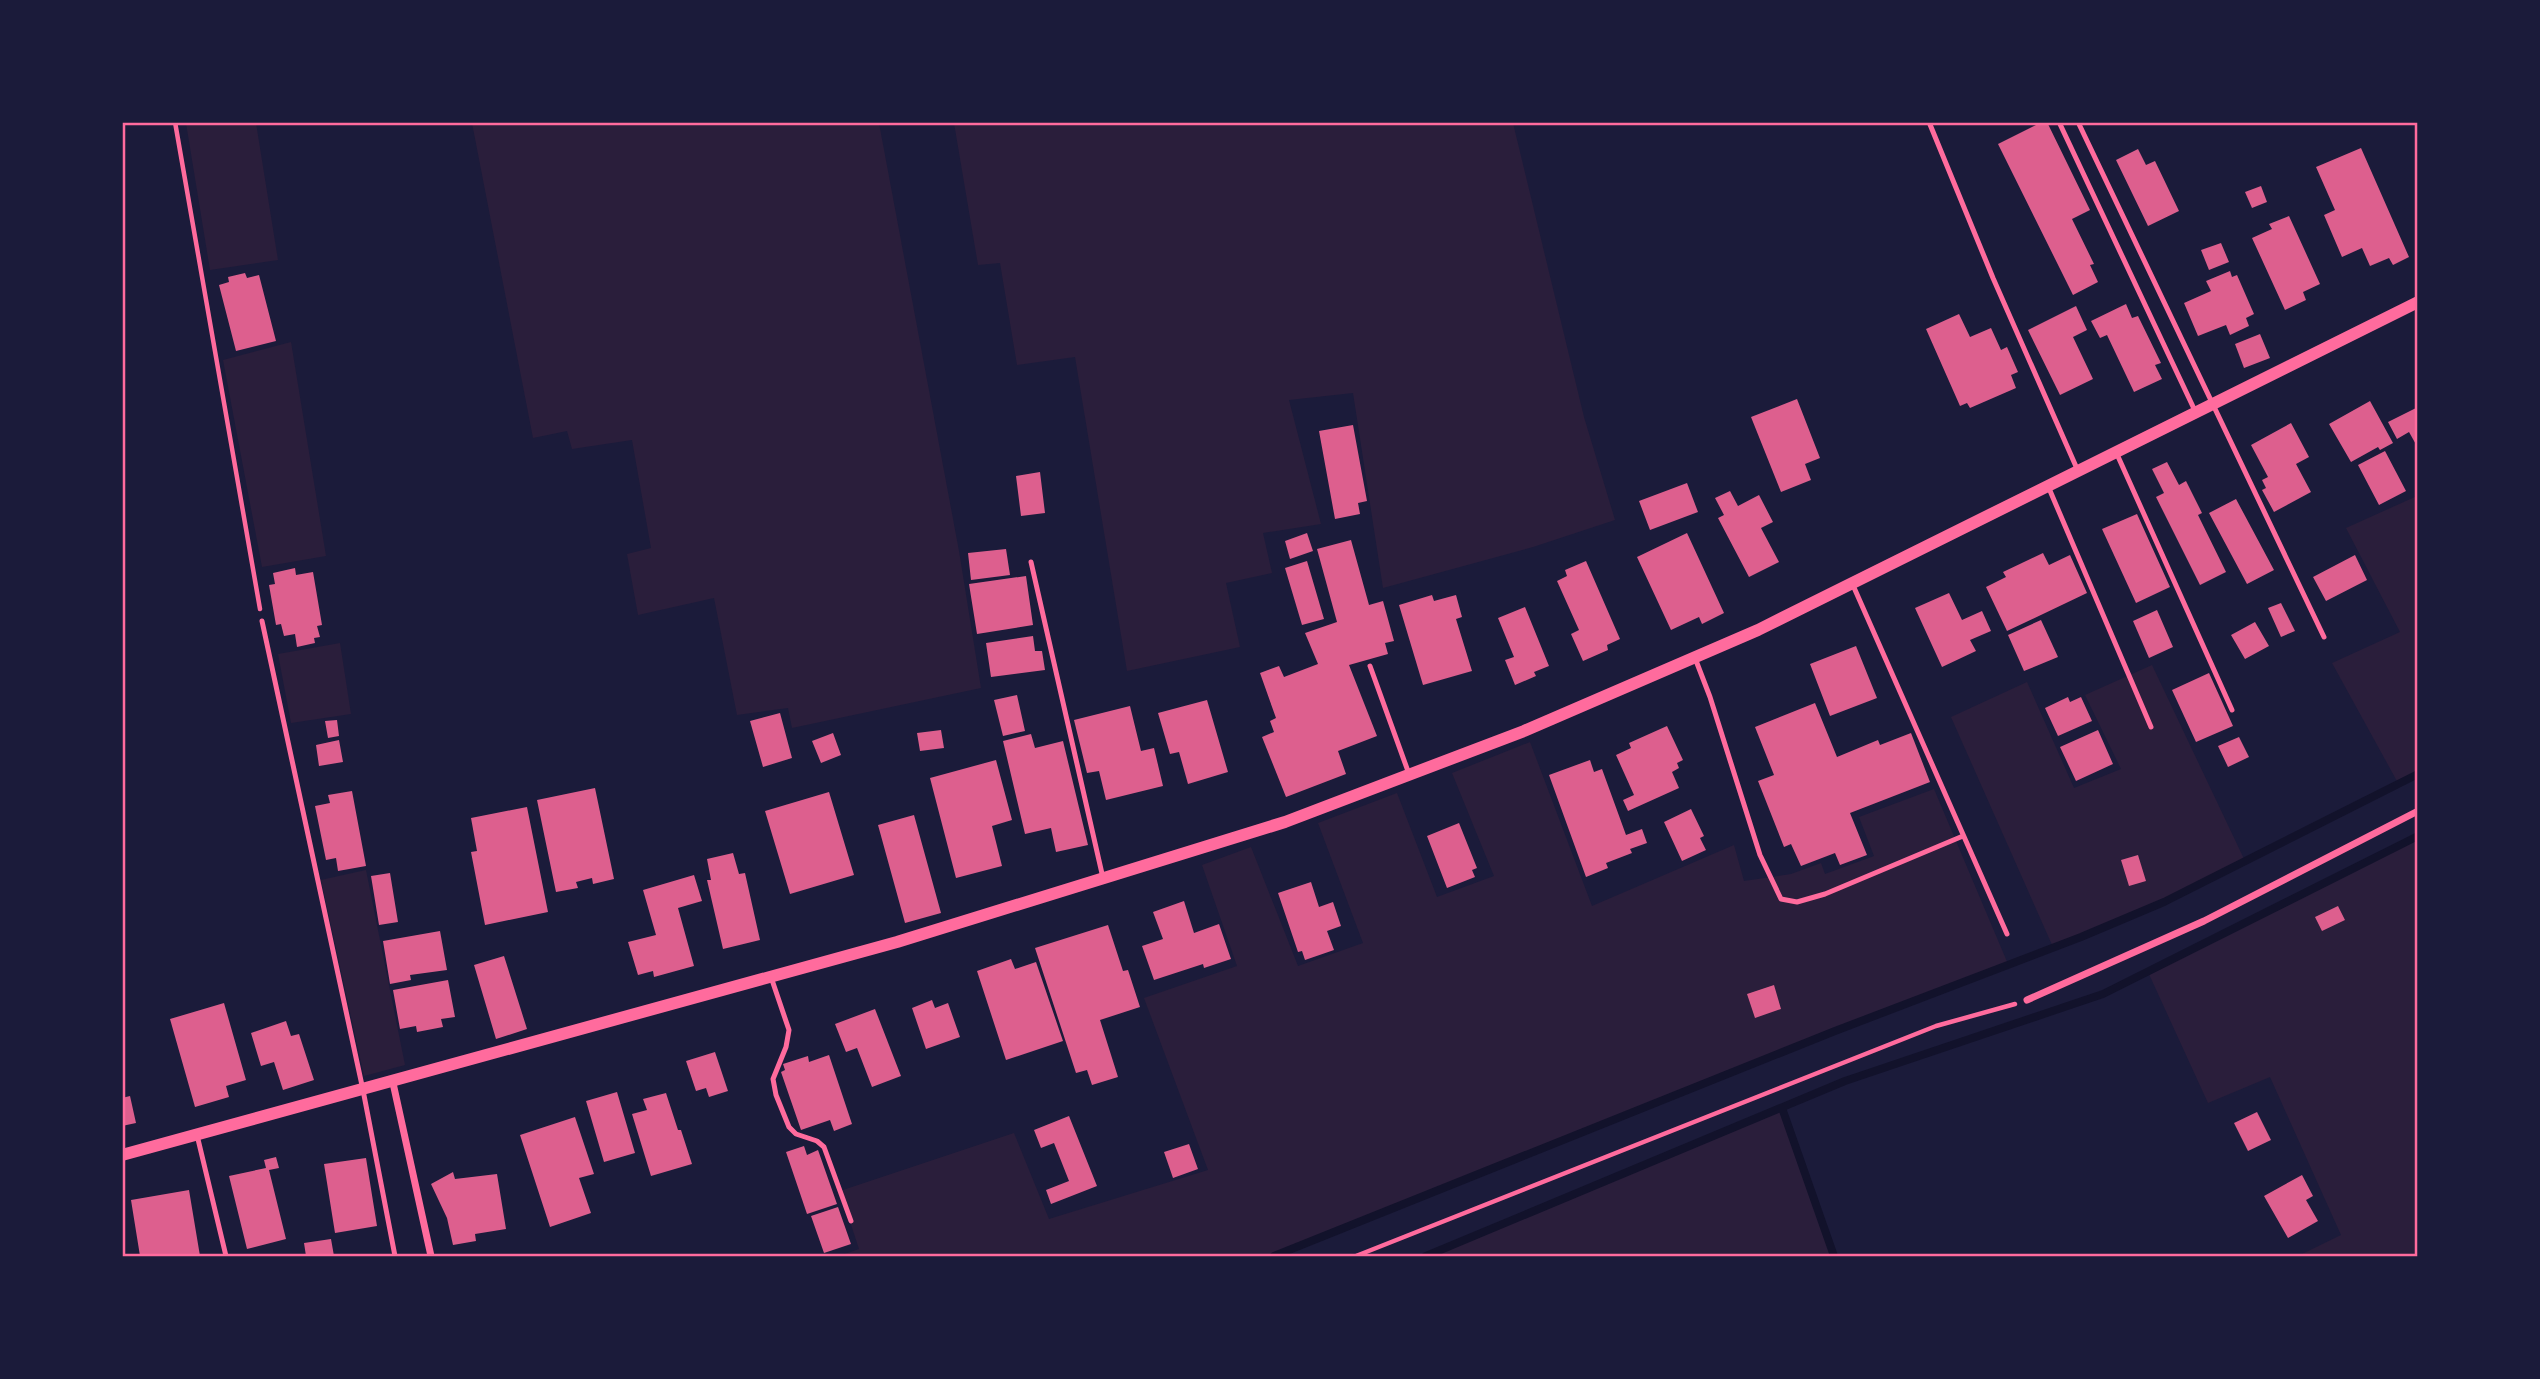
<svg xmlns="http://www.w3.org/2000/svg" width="2540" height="1379" viewBox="0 0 2540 1379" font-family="Raleway,sans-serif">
	<rect width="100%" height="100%" fill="#1b1b3a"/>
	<path fill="#2a1e3b" d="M 186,123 L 256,123 L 278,260 L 210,270 Z
		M 472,123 L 879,123 L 959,551 L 981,688 L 792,728 L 788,708 L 737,715 L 714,598 L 638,615 L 627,554 L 651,548 L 632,440 L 572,449 L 567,431 L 533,438 Z
		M 954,123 L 1513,123 L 1584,417 L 1615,520 L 1533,547 L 1383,588 L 1353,393 L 1289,400 L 1321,524 L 1263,533 L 1272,573 L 1226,583 L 1240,647 L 1127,671 L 1075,357 L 1017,365 L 1000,263 L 978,265 Z
		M 291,342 L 326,556 L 262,567 L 223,360 Z
		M 2417,496 L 2417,774 L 2398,783 L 2332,663 L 2400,632 L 2346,528 Z
		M 340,643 L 351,714 L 291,723 L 278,654 Z
		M 2152,665 L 2245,861 L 2164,902 L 2053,947 L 1951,717 L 2027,682 L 2074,788 L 2121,769 L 2085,695 Z
		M 1530,742 L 1592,906 L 1734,845 L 1744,881 L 1791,874 L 1821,863 L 1825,874 L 1874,856 L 1859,817 L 1934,789 L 2008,964 L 1835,1031 L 1274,1256 L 839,1256 L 859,1249 L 840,1191 L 1014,1133 L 1049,1219 L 1208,1170 L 1144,998 L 1237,966 L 1202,865 L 1251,847 L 1298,966 L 1363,943 L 1318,823 L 1397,793 L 1437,897 L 1494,876 L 1452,773 Z
		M 2417,836 L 2417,1256 L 2298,1256 L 2341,1235 L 2270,1077 L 2208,1103 L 2148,972 Z
		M 366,870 L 405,1065 L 364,1076 L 321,880 Z
		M 1782,1108 L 1834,1256 L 1426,1256 L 1475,1236 Z"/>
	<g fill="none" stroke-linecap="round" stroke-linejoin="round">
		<path stroke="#12122b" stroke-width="8" d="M 1782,1108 L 1834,1256
			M 1274,1256 L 1835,1031 L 2081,937 L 2164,902 L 2418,774
			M 1426,1256 L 1845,1081 L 2103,994 L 2418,836"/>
	</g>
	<path fill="#dd5f8e" d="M 2042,122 L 2047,122 L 2090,210 L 2072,219 L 2094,264 L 2090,265 L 2098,282 L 2073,295 L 1998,144 Z
		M 2361,148 L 2409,257 L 2393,265 L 2389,258 L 2370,266 L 2362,248 L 2342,257 L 2324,215 L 2335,210 L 2316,167 Z
		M 2138,149 L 2146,165 L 2155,161 L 2179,211 L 2148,226 L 2116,160 Z
		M 2261,186 L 2267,202 L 2252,208 L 2245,192 Z
		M 2289,216 L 2320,284 L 2303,292 L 2306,300 L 2285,310 L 2252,238 L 2272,229 L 2269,224 Z
		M 2221,243 L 2229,262 L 2209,270 L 2201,250 Z
		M 2230,271 L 2232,277 L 2237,275 L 2254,314 L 2246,318 L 2249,326 L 2230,335 L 2226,325 L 2198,336 L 2184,303 L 2211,291 L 2206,281 Z
		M 245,273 L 247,278 L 259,275 L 276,341 L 236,351 L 219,285 L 229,282 L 228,277 Z
		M 2126,304 L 2132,318 L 2138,316 L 2161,363 L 2155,365 L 2162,379 L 2134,392 L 2107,335 L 2100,338 L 2091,321 Z
		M 2076,306 L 2087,330 L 2073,337 L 2093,379 L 2060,395 L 2028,330 Z
		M 1959,314 L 1970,337 L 1991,328 L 2001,350 L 2007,347 L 2018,372 L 2011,375 L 2016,388 L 1970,408 L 1967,403 L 1960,406 L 1926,329 Z
		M 2260,334 L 2270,358 L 2244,368 L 2235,344 Z
		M 1797,399 L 1820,458 L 1805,464 L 1811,480 L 1781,492 L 1751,417 Z
		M 2370,401 L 2393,443 L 2380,450 L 2378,447 L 2351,462 L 2329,424 Z
		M 2418,407 L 2418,448 L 2409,432 L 2397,439 L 2388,422 Z
		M 2291,423 L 2309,457 L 2296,464 L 2311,492 L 2274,512 L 2262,490 L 2266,488 L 2262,480 L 2268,477 L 2251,445 Z
		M 1353,425 L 1367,501 L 1358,503 L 1360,514 L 1335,519 L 1319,431 Z
		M 2385,451 L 2406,491 L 2379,505 L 2358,465 Z
		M 2167,462 L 2179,485 L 2186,481 L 2202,513 L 2198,515 L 2226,572 L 2200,585 L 2156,497 L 2164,493 L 2152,469 Z
		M 1040,472 L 1045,513 L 1021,516 L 1016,476 Z
		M 1687,483 L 1698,512 L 1650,530 L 1639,501 Z
		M 1730,491 L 1738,506 L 1759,495 L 1773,522 L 1761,528 L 1779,562 L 1749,577 L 1718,518 L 1724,515 L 1715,498 Z
		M 2236,499 L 2274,570 L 2247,584 L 2209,513 Z
		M 2137,514 L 2170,587 L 2136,603 L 2102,529 Z
		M 1307,533 L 1313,551 L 1290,559 L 1285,541 Z
		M 1687,533 L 1724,613 L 1702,624 L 1699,617 L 1671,630 L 1637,557 Z
		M 1351,540 L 1369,605 L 1383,601 L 1394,641 L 1385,643 L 1388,654 L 1349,665 L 1377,736 L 1338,751 L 1346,774 L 1286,797 L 1262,737 L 1274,732 L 1270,721 L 1276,718 L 1260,673 L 1279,666 L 1284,677 L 1318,664 L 1305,633 L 1337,622 L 1317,549 Z
		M 1006,549 L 1010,575 L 971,580 L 968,553 Z
		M 2043,553 L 2049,565 L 2070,555 L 2087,593 L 2007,631 L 1986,587 L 2006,577 L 2003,572 Z
		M 2355,555 L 2367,580 L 2326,601 L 2313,577 Z
		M 1307,561 L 1324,619 L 1302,625 L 1285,568 Z
		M 1586,561 L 1620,639 L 1607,645 L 1608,650 L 1583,661 L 1571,634 L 1579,630 L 1557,581 L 1567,576 L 1565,570 Z
		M 295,568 L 296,575 L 313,572 L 322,625 L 317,626 L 320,637 L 314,638 L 315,643 L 297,647 L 295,634 L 284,636 L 281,624 L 276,625 L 269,585 L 275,584 L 273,573 Z
		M 1026,576 L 1033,625 L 977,634 L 969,584 Z
		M 1949,593 L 1962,620 L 1982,611 L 1991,631 L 1970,640 L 1976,651 L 1942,667 L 1915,608 Z
		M 1432,595 L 1434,601 L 1456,595 L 1462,617 L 1456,619 L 1472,671 L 1423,685 L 1399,605 Z
		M 2281,603 L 2295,631 L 2281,637 L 2268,608 Z
		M 1525,607 L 1549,666 L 1534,672 L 1536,676 L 1515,685 L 1505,660 L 1514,657 L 1498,618 Z
		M 2157,610 L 2173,647 L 2149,658 L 2133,621 Z
		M 2041,620 L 2058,657 L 2024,671 L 2008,635 Z
		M 2255,622 L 2269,646 L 2245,659 L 2231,635 Z
		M 1033,636 L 1035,651 L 1042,651 L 1045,670 L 991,677 L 986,643 Z
		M 1856,646 L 1877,698 L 1830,716 L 1810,664 Z
		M 2209,673 L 2233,726 L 2196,742 L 2172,690 Z
		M 1017,695 L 1025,731 L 1003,736 L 994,700 Z
		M 2068,697 L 2070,702 L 2081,697 L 2092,721 L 2058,736 L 2045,708 Z
		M 1207,700 L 1228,772 L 1188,784 L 1179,752 L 1170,754 L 1158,713 Z
		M 1815,703 L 1837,757 L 1878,740 L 1880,745 L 1911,733 L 1930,782 L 1850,813 L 1867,855 L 1840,865 L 1835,853 L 1801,866 L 1791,844 L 1784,847 L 1758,781 L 1774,775 L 1755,727 Z
		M 1130,706 L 1141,751 L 1154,748 L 1163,786 L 1106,800 L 1099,771 L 1087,773 L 1074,720 Z
		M 780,713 L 792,758 L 763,767 L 750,721 Z
		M 337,720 L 339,736 L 328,738 L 325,721 Z
		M 1667,726 L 1683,760 L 1677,763 L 1679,768 L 1672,772 L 1679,788 L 1628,811 L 1623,800 L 1634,795 L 1616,755 L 1631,748 L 1629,743 Z
		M 941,730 L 944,748 L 920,751 L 917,733 Z
		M 2098,730 L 2113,764 L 2076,781 L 2060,747 Z
		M 833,733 L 841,755 L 821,763 L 812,741 Z
		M 1031,734 L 1035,748 L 1063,741 L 1088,845 L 1056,852 L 1051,828 L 1025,834 L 1003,741 Z
		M 2239,737 L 2249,757 L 2228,767 L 2218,746 Z
		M 339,740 L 343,762 L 319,766 L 316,745 Z
		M 996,760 L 1012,820 L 992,826 L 1002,866 L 956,878 L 930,778 Z
		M 1590,760 L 1594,772 L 1602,769 L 1626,835 L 1642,829 L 1647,843 L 1630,849 L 1632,853 L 1606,863 L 1608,868 L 1586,877 L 1549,775 Z
		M 595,788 L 614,879 L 593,884 L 592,878 L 576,882 L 578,888 L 556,892 L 537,800 Z
		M 352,791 L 366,866 L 338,871 L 336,858 L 326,860 L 315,806 L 330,803 L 328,795 Z
		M 829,792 L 854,875 L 790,894 L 765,811 Z
		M 527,807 L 548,912 L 485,925 L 471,852 L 477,851 L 471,818 Z
		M 1691,809 L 1704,836 L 1700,838 L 1706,850 L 1682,861 L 1664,822 Z
		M 914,815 L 941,913 L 905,923 L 878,825 Z
		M 1459,823 L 1477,868 L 1472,870 L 1475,877 L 1447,888 L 1427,836 Z
		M 733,853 L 739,874 L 745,873 L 760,940 L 723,949 L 707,880 L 711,880 L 707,859 Z
		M 2138,855 L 2146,881 L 2129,886 L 2121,860 Z
		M 390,873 L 398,922 L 379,925 L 371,876 Z
		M 694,875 L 702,901 L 678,908 L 694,966 L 654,977 L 653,971 L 638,975 L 628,942 L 656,935 L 643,890 Z
		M 1311,882 L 1319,907 L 1333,902 L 1341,926 L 1327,931 L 1334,950 L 1305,960 L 1302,951 L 1298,952 L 1278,893 Z
		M 1184,901 L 1194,933 L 1219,924 L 1231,959 L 1204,968 L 1203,964 L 1154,980 L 1142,946 L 1163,939 L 1153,912 Z
		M 2338,906 L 2345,920 L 2322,931 L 2315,917 Z
		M 1108,925 L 1123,971 L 1128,970 L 1140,1007 L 1100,1020 L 1118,1077 L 1092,1085 L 1087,1070 L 1076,1073 L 1035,948 Z
		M 440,931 L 447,970 L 410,975 L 411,980 L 390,984 L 383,941 Z
		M 504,956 L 527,1029 L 496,1039 L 474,965 Z
		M 1011,959 L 1015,969 L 1036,962 L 1063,1041 L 1006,1060 L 977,971 Z
		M 448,980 L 455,1017 L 441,1019 L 443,1027 L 417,1032 L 416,1026 L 400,1029 L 393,990 Z
		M 1774,985 L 1781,1009 L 1755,1018 L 1747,994 Z
		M 932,1000 L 935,1008 L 948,1003 L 960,1037 L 926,1049 L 912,1008 Z
		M 224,1003 L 246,1080 L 226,1086 L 229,1097 L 195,1107 L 170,1019 Z
		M 875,1009 L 901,1076 L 872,1087 L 857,1048 L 846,1052 L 835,1024 Z
		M 286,1021 L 291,1036 L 299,1034 L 314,1080 L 283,1090 L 274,1062 L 261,1066 L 251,1033 Z
		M 715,1052 L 728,1091 L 709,1097 L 706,1088 L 696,1091 L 686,1061 Z
		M 829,1055 L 852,1124 L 834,1131 L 830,1120 L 801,1130 L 781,1072 L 785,1070 L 783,1064 L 808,1056 L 809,1062 Z
		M 617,1092 L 635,1153 L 604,1162 L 586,1101 Z
		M 666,1093 L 678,1130 L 681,1130 L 692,1164 L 651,1176 L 632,1114 L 647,1110 L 643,1099 Z
		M 130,1096 L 136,1123 L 122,1126 L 122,1098 Z
		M 2257,1112 L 2271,1140 L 2248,1151 L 2234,1123 Z
		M 1069,1116 L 1097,1186 L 1051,1204 L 1046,1190 L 1069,1181 L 1054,1143 L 1041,1148 L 1034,1130 Z
		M 575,1117 L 594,1174 L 579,1178 L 591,1213 L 550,1227 L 520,1135 Z
		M 1189,1144 L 1198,1169 L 1173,1178 L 1164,1152 Z
		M 804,1146 L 807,1155 L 818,1150 L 837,1204 L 807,1214 L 786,1152 Z
		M 276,1157 L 279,1168 L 269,1170 L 286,1239 L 247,1249 L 229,1176 L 266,1168 L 264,1160 Z
		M 366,1158 L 377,1226 L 335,1233 L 324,1164 Z
		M 453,1172 L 455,1179 L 497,1174 L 506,1229 L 475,1234 L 476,1241 L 453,1245 L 447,1218 L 431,1184 Z
		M 2302,1175 L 2313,1196 L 2306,1200 L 2318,1221 L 2288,1238 L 2264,1196 Z
		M 189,1190 L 200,1256 L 140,1256 L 131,1200 Z
		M 838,1207 L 851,1244 L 824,1253 L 811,1216 Z
		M 331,1239 L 334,1256 L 306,1256 L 304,1243 Z"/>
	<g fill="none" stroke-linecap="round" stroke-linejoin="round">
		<path stroke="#ff6b9d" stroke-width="4.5" d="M 175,122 L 260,609
			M 1356,1256 L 1936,1026 L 2015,1004"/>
		<path stroke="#ff6b9d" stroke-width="5" d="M 1929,122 L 1993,278 L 2078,471
			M 2059,122 L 2196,413
			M 2078,122 L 2324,637
			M 2116,452 L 2232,710
			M 2048,486 L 2151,727
			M 1031,562 L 1103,878
			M 1852,583 L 2007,934
			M 262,621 L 363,1090 L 395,1256
			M 1695,658 L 1710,697 L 1760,855 L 1781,899 L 1797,902 L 1825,894 L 1963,836
			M 1370,666 L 1409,774
			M 771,977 L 789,1030 L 786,1047 L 773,1079 L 776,1095 L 789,1127 L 796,1134 L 817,1141 L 824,1147 L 851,1221
			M 197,1135 L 226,1256"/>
		<path stroke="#ff6b9d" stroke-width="7" d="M 2027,1000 L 2204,921 L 2418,811
			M 393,1083 L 431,1256"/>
		<path stroke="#ff6b9d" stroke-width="12" d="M 122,1155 L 897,942 L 1285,822 L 1524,731 L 1758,630 L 2418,302"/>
	</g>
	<rect width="2540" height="1379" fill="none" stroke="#1b1b3a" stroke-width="248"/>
	<rect x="124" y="124" width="2292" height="1131" fill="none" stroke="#ff6b9d" stroke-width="2.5"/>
</svg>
